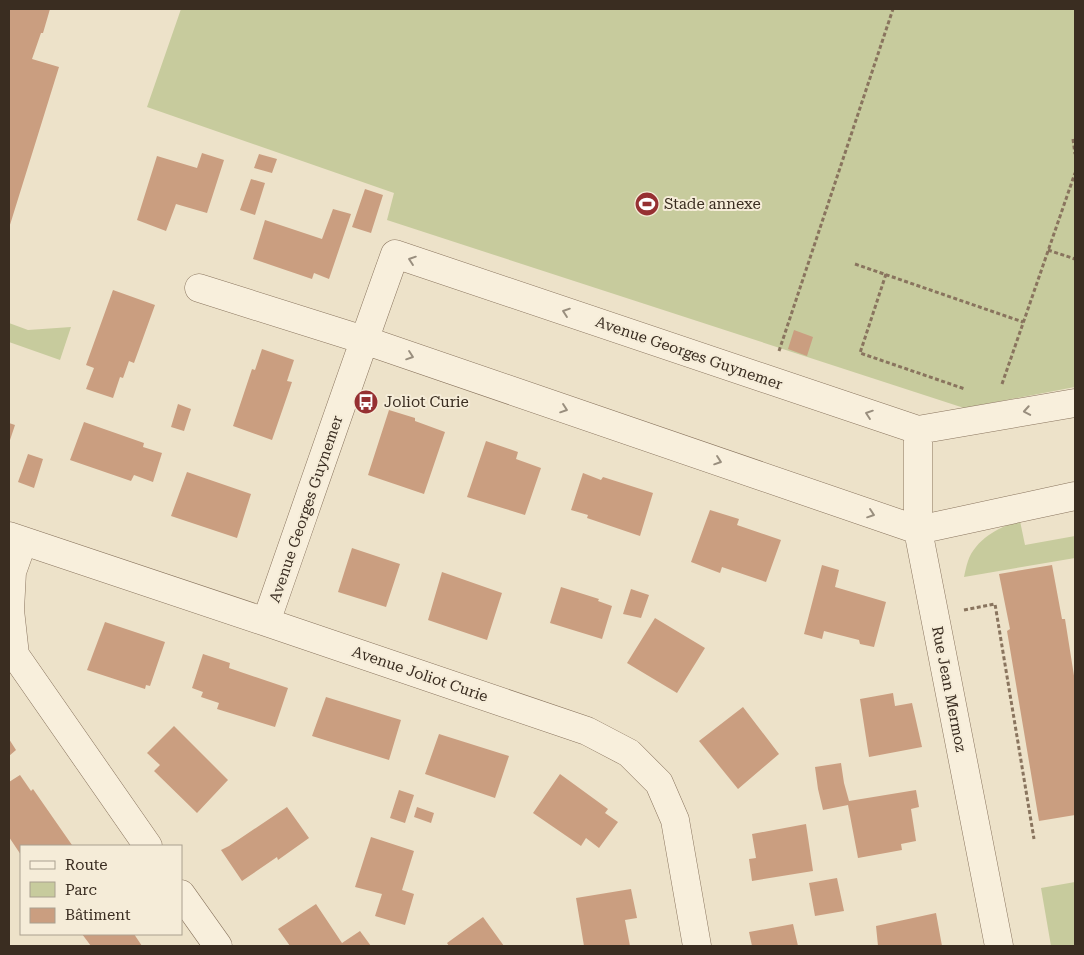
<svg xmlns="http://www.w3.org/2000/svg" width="1084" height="955" viewBox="0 0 1084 955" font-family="'Roboto Serif',serif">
	<rect width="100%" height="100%" fill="#ede2c9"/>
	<path fill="#c7cb9d" d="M 181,9 L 1075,9 L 1075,387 L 964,408 L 387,220 L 394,193 L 147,107 Z
		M 9,323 L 28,330 L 71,327 L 60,360 L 9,342 Z
		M 1020,521 L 1025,545 L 1075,536 L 1075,558 L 964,577 C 965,572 966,567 968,561 C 976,539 999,527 1020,521 Z
		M 1075,882 L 1075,946 L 1051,946 L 1041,888 Z"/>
	<path fill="#ca9e80" d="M 9,9 L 50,9 L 43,33 L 41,33 L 32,59 L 59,67 L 9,228 Z
		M 202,153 L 224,160 L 207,213 L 176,204 L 166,231 L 137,220 L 157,156 L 197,168 Z
		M 259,154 L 277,159 L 272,173 L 254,168 Z
		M 251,179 L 265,183 L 255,215 L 240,210 Z
		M 365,189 L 383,195 L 371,233 L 352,227 Z
		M 333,209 L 351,214 L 329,279 L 314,273 L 312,279 L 253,259 L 265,220 L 322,239 Z
		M 113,290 L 155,305 L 134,363 L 129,361 L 123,378 L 120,377 L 113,398 L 86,389 L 94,368 L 86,365 Z
		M 794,330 L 813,337 L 807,356 L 788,349 Z
		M 262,349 L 294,360 L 287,381 L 292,382 L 272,440 L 233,426 L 252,369 L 255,370 Z
		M 178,404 L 191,409 L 184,431 L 171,427 Z
		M 389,410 L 415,418 L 415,421 L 445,432 L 424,494 L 368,475 Z
		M 84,422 L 144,443 L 143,447 L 162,453 L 153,482 L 134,475 L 131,481 L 70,460 Z
		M 9,423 L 15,425 L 9,443 Z
		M 486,441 L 518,452 L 516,459 L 541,468 L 525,515 L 467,497 Z
		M 28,454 L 43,459 L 34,488 L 18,482 Z
		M 187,472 L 251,494 L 237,538 L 171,516 Z
		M 583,473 L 601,480 L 603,477 L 653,493 L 640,536 L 587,518 L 588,515 L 571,510 Z
		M 710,510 L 739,519 L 737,525 L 781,540 L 766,582 L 722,567 L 720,573 L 691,562 Z
		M 352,548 L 400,564 L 386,607 L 338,592 Z
		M 822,565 L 839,570 L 835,587 L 886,602 L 874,647 L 860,644 L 859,640 L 824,631 L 822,639 L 804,634 Z
		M 1052,565 L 1062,619 L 1065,619 L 1075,682 L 1075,815 L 1039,821 L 1007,631 L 1010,629 L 999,574 Z
		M 442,572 L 502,593 L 487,640 L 428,620 Z
		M 561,587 L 599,599 L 598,601 L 612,606 L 602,639 L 550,623 Z
		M 631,589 L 649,595 L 641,618 L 623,614 Z
		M 655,618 L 705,648 L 677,693 L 627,663 Z
		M 105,622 L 165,642 L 150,686 L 146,685 L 145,689 L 87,670 Z
		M 203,654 L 230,663 L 229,668 L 288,688 L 275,727 L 217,709 L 219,703 L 201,697 L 203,692 L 192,688 Z
		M 893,693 L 895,706 L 912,703 L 922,747 L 869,757 L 860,699 Z
		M 326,697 L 401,720 L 389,760 L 312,736 Z
		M 743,707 L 779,754 L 738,789 L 699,741 Z
		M 174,726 L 228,780 L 197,813 L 154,771 L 160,765 L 147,753 Z
		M 439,734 L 509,756 L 495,798 L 425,774 Z
		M 9,739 L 16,750 L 9,756 Z
		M 841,763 L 844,783 L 849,801 L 916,790 L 919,807 L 911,809 L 916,841 L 901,844 L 902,850 L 858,858 L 848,805 L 823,810 L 818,789 L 815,767 Z
		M 560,774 L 608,809 L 605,813 L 618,822 L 599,848 L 586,838 L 581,846 L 533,813 Z
		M 20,775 L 31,791 L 33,789 L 72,845 L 69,846 L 21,846 L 21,855 L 9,837 L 9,782 Z
		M 399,790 L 414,795 L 405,823 L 390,818 Z
		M 287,807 L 309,838 L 278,860 L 277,857 L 242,881 L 221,850 L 229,846 Z
		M 417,807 L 434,813 L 431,823 L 414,817 Z
		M 806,824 L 813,871 L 752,881 L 749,859 L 756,858 L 752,834 Z
		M 371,837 L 414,851 L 402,890 L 414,894 L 405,925 L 375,916 L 382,894 L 355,887 Z
		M 837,878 L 844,911 L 815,916 L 809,883 Z
		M 631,889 L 637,918 L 625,920 L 630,946 L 584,946 L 576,898 Z
		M 316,904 L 342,943 L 360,931 L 371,946 L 290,946 L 278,929 Z
		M 936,913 L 942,946 L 878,946 L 876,926 Z
		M 483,917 L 504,946 L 449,946 L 447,943 Z
		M 793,924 L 798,946 L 752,946 L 749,932 Z
		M 82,934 L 134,934 L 142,946 L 91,946 Z"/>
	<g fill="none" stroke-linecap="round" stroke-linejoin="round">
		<defs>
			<path id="minor" d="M 199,288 L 364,340 L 918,530 L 1075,496
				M 918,430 L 918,530 L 999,946
				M 9,536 L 266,622 L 587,731 L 629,753 L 659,783 L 675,820 L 697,946
				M 23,541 L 12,572 L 10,610 L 15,655 L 148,846
				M 266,622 C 309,499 351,376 395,254 L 918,430 L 1075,403
				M 181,894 L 218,946"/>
		</defs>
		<use href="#minor" stroke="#89745e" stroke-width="29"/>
		<path stroke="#89745e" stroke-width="3" stroke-dasharray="4 2.5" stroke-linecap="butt" d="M 1073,139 L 1075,154
			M 1048,250 L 1075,259
			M 855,264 L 1023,322
			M 886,274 L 860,353 L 965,389
			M 779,351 L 893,9
			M 1002,384 L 1075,173
			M 964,610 L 995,604 L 1034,839"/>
		<use href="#minor" stroke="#f8efdc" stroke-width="28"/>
	</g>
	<defs><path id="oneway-chevron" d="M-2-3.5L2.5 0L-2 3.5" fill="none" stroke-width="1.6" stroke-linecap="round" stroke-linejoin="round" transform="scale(1.25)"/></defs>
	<g stroke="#998e7e">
		<use href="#oneway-chevron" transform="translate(412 260) rotate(-161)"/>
		<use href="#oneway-chevron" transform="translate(566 312) rotate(-161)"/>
		<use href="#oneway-chevron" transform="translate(410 356) rotate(19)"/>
		<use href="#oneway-chevron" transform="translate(564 409) rotate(19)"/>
		<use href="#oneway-chevron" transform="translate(1027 411) rotate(170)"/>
		<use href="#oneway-chevron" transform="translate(869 414) rotate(-161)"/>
		<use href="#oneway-chevron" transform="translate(718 461) rotate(19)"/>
		<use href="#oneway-chevron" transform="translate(871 514) rotate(19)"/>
	</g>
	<defs>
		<symbol id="stadium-disc" viewBox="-11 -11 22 22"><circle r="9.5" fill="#963032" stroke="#f5ecd8"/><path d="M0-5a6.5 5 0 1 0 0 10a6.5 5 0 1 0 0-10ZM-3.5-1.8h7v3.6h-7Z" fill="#fff"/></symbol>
		<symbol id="bus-disc" viewBox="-11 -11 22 22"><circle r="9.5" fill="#963032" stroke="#f5ecd8"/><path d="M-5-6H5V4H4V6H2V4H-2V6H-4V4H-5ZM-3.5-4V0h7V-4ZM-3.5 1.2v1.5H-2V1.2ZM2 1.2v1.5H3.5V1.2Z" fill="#fff"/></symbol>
	</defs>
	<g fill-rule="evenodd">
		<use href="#stadium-disc" x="633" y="190" width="28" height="28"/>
		<use href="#bus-disc" x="352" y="388" width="28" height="28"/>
	</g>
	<g text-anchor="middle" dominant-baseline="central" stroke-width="4" stroke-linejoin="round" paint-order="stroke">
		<g font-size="15" fill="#3a2d21" stroke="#f5ecd8" text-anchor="start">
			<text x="664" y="204">Stade annexe</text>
			<text x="384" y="402">Joliot Curie</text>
		</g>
		<g font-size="15" fill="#3a2d21" stroke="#f5ecd8">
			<text transform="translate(689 353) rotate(19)">Avenue Georges Guynemer</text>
			<text transform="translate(306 509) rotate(-71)">Avenue Georges Guynemer</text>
			<text transform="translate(420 674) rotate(19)">Avenue Joliot Curie</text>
			<text transform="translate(949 689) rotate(79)">Rue Jean Mermoz</text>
		</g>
	</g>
	<rect width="1084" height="955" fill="none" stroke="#3a2d21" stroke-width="20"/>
	<rect x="20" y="845" width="162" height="90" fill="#f5ecd8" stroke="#aaa08f"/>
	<rect x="30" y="861" width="25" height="8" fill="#f8efdc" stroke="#aaa08f"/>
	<text x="65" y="870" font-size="15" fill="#3a2d21">Route</text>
	<rect x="30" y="882" width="25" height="15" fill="#c7cb9d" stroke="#aaa08f"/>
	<text x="65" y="895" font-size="15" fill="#3a2d21">Parc</text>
	<rect x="30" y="908" width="25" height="15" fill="#ca9e80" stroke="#aaa08f"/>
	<text x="65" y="920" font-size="15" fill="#3a2d21">Bâtiment</text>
</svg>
